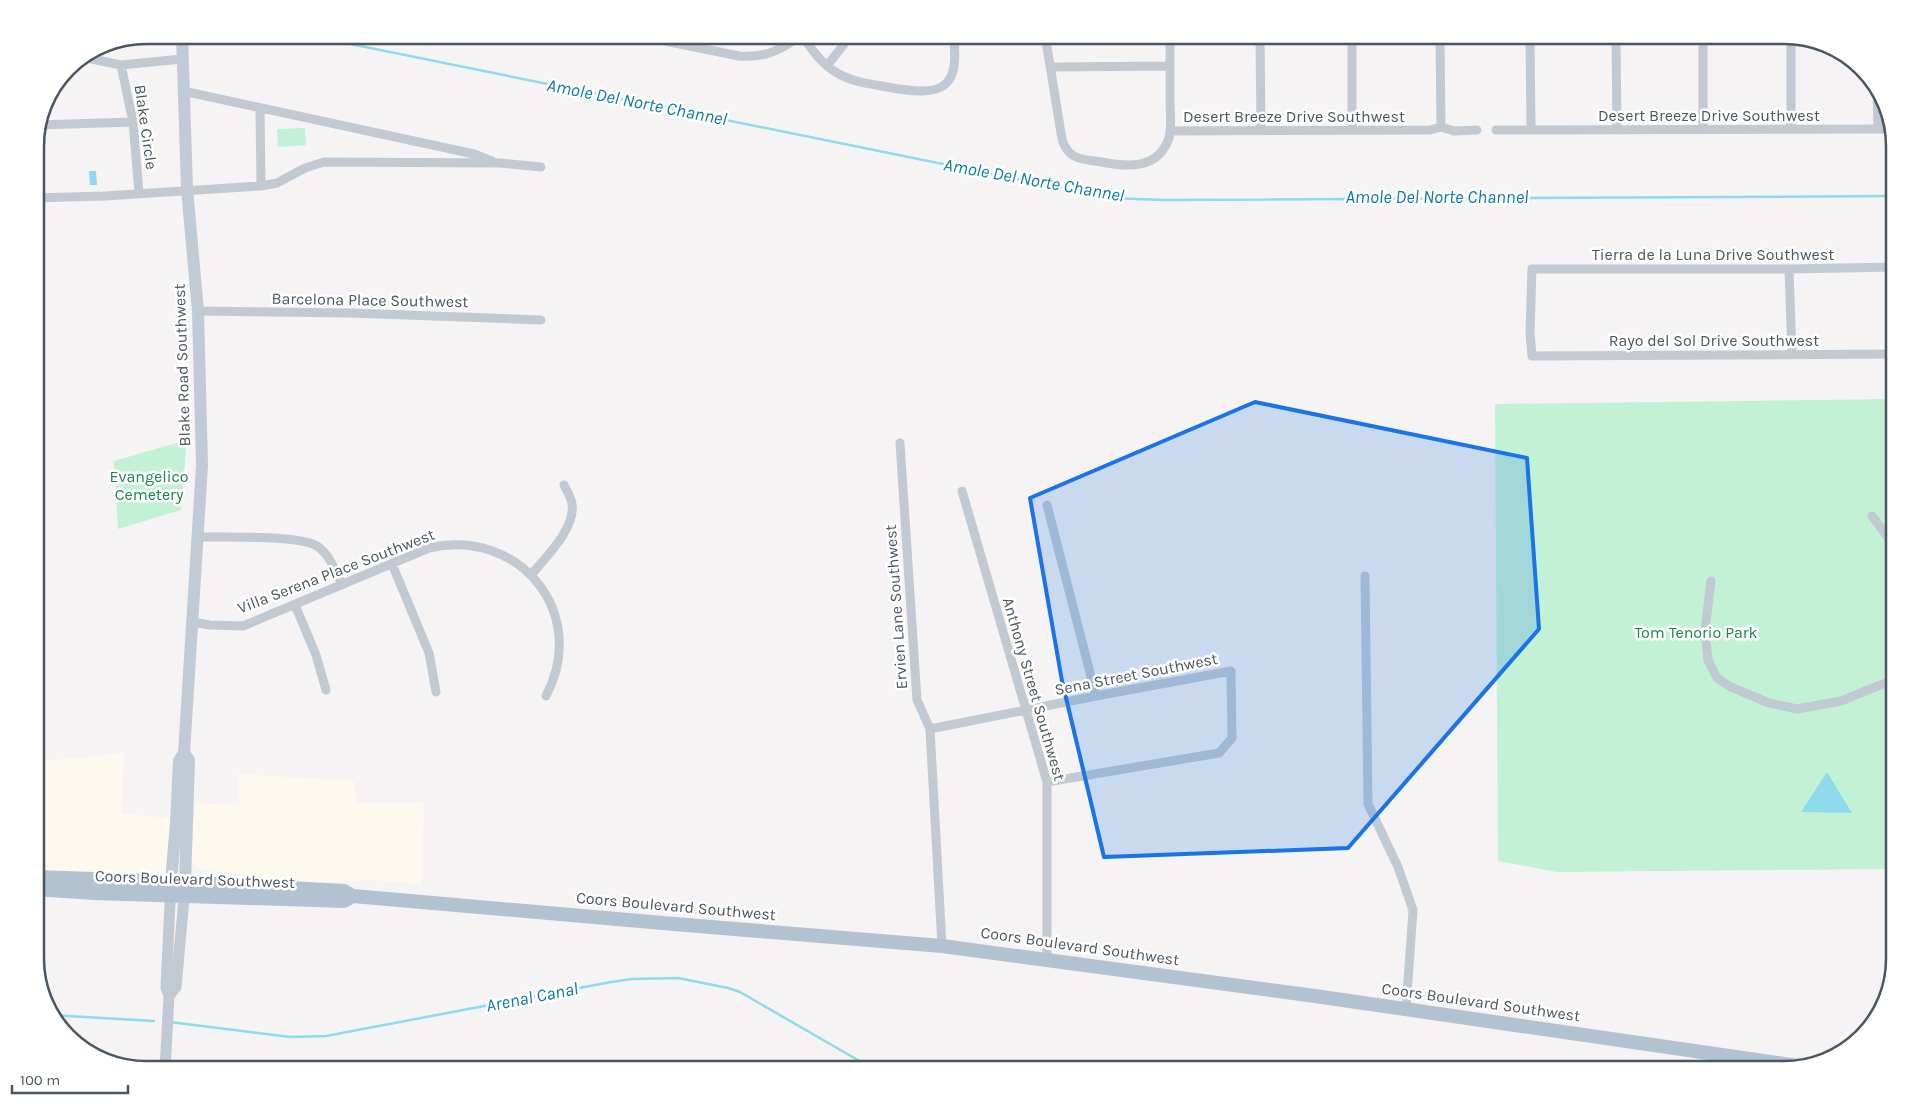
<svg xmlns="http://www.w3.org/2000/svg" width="1930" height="1105" viewBox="0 0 1930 1105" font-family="Karla,sans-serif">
	<rect width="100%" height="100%" fill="#f5f3f3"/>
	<path fill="#fdf9ef" d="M 124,753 L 122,814 L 170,818 L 166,869 L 152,878 L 35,873 L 35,762 Z
		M 238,774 L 354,781 L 357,803 L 424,803 L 422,884 L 370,880 L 304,884 L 266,880 L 234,873 L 198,869 L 191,859 L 195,803 L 239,805 Z"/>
	<path fill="#c3f1d5" d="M 305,128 L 306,145 L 278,147 L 277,129 Z
		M 1895,399 L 1895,869 L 1557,872 L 1498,861 L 1495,404 Z
		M 187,440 L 181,510 L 118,529 L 114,461 Z"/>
	<path fill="#90daee" d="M 89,171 L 96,171 L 97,185 L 90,185 Z
		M 1827,772 L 1852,813 L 1801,812 Z"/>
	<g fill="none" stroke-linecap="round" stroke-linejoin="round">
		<path stroke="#90daee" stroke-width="2.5" d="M 306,35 L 1111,198 L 1164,200 L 1895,196
			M 50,1015 L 154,1021
			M 170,1022 L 290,1037 L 326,1036 L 611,982 L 632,979 L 678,978 L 728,988 L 740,992 L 875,1070"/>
		<path stroke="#c1cad2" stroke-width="9" d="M 644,35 L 660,40 L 739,56 C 767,58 780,50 802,35
			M 802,35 C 812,50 822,65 839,74 C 853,82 871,84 887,87 C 937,96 962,94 953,35
			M 1045,35 L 1062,139 C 1068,160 1082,159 1101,162 C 1127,167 1158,170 1169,138 C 1172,127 1170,112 1170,100 C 1170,78 1170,57 1170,35
			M 1260,35 L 1261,131
			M 1352,35 L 1352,130
			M 1440,35 L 1441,127
			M 1530,35 L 1531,130
			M 1616,35 L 1617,130
			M 1703,35 L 1703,129
			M 1791,37 L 1791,129
			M 82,57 L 121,65 L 182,59
			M 121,65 L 133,122 L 139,193
			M 827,66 L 851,35
			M 1050,67 L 1170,66
			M 1877,87 L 1878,129
			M 183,91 L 474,154 L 492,161
			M 260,109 L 261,186
			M 38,125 L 133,122
			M 1496,130 L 1892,129
			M 1170,131 L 1430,130 L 1441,127 L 1454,131 L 1477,130
			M 35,198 L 105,196 L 261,186 L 277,183 L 305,168 L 324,162 L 500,163 L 541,167
			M 1895,267 L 1789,269 L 1532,269 L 1530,333 L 1532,356 L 1895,354
			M 1789,269 L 1792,355
			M 198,311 L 350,313 L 541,320
			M 900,443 L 917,700 L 930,729 L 942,946
			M 962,491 L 1047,782 L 1047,959
			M 1047,505 L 1096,696
			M 1872,516 L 1890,540 L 1895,541
			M 198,537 C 222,537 300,535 317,546 C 330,555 335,570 342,585
			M 392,564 L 429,653 L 436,692
			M 531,575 C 545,558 576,528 572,504 C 571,497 567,491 564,485
			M 1365,576 L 1368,804 L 1398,867 L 1413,910 L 1406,1009
			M 1711,581 L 1705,631 L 1708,660 L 1717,678 L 1731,687 L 1769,703 L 1797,709 L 1841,701 L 1895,679
			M 295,605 L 316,655 L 326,690
			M 192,622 L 210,625 L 243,626 L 429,548 C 518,527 590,612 546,696
			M 930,729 L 1096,696 L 1231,671 L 1232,738 L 1219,753 L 1047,782"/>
		<path stroke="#c1cad2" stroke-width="11" d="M 169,996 L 176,987 L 185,888
			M 165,1070 L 169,996 L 166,988 L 171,882"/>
		<path stroke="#c1cbd6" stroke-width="12" d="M 184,753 L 189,760 L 185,882
			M 171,882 L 176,823 L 179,761 L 184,753 L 202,465 L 198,311 L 187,189 L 182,35"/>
		<path stroke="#b3c2d1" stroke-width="14" d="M 35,877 L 185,882 L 344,891 L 353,896 L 674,924 L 942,946 L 1315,996 L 1798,1066
			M 35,889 L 94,893 L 344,901 L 353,896"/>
	</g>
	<path fill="#1a73e8" fill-opacity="0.2" stroke="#1a73e8" stroke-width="4" stroke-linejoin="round" d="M 1255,402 L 1527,458 L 1539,629 L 1348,848 L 1104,857 L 1062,681 L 1030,498 Z"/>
	<g text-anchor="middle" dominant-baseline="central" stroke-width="5" stroke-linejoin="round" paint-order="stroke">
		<g font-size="16" fill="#4a5661" stroke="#fff">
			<text x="1709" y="115">Desert Breeze Drive Southwest</text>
			<text x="1294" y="116">Desert Breeze Drive Southwest</text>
			<text transform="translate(146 127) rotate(82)">Blake Circle</text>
			<text x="1713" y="254">Tierra de la Luna Drive Southwest</text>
			<text transform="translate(370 300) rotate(1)">Barcelona Place Southwest</text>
			<text x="1714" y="340">Rayo del Sol Drive Southwest</text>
			<text transform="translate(182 365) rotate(-92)">Blake Road Southwest</text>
			<text transform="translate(336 571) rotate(-21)">Villa Serena Place Southwest</text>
			<text transform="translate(896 607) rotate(-94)">Ervien Lane Southwest</text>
			<text transform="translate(1136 674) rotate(-11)">Sena Street Southwest</text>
			<text transform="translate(1034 689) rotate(74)">Anthony Street Southwest</text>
			<text transform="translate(195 879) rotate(2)">Coors Boulevard Southwest</text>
			<text transform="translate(676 906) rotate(5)">Coors Boulevard Southwest</text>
			<text transform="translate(1080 946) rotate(8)">Coors Boulevard Southwest</text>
			<text transform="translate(1481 1002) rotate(8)">Coors Boulevard Southwest</text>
		</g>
		<g font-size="16" fill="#17864f" stroke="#fff">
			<text x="149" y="476">Evangelico<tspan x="149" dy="18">Cemetery</tspan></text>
			<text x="1696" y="632">Tom Tenorio Park</text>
		</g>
		<g font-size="18" font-style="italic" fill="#0c7c9b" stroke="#fff">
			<text transform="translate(637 102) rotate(11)">Amole Del Norte Channel</text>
			<text transform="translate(1034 180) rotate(10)">Amole Del Norte Channel</text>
			<text x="1437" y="197">Amole Del Norte Channel</text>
			<text transform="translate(532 997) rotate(-11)">Arenal Canal</text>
		</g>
	</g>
	<path d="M0 0H1930V1105H0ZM146 44H1784A102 102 0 0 1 1886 146V959A102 102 0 0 1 1784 1061H146A102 102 0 0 1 44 959V146A102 102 0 0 1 146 44Z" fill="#fff" fill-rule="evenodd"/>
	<path fill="none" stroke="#4a5661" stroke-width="2.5" d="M146 44H1784A102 102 0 0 1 1886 146V959A102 102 0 0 1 1784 1061H146A102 102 0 0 1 44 959V146A102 102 0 0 1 146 44Z"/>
	<path d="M12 1085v8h116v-8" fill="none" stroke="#4a5661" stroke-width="2.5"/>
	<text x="20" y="1085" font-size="15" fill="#4a5661" stroke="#ffffff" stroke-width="4" paint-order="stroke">100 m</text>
</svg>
